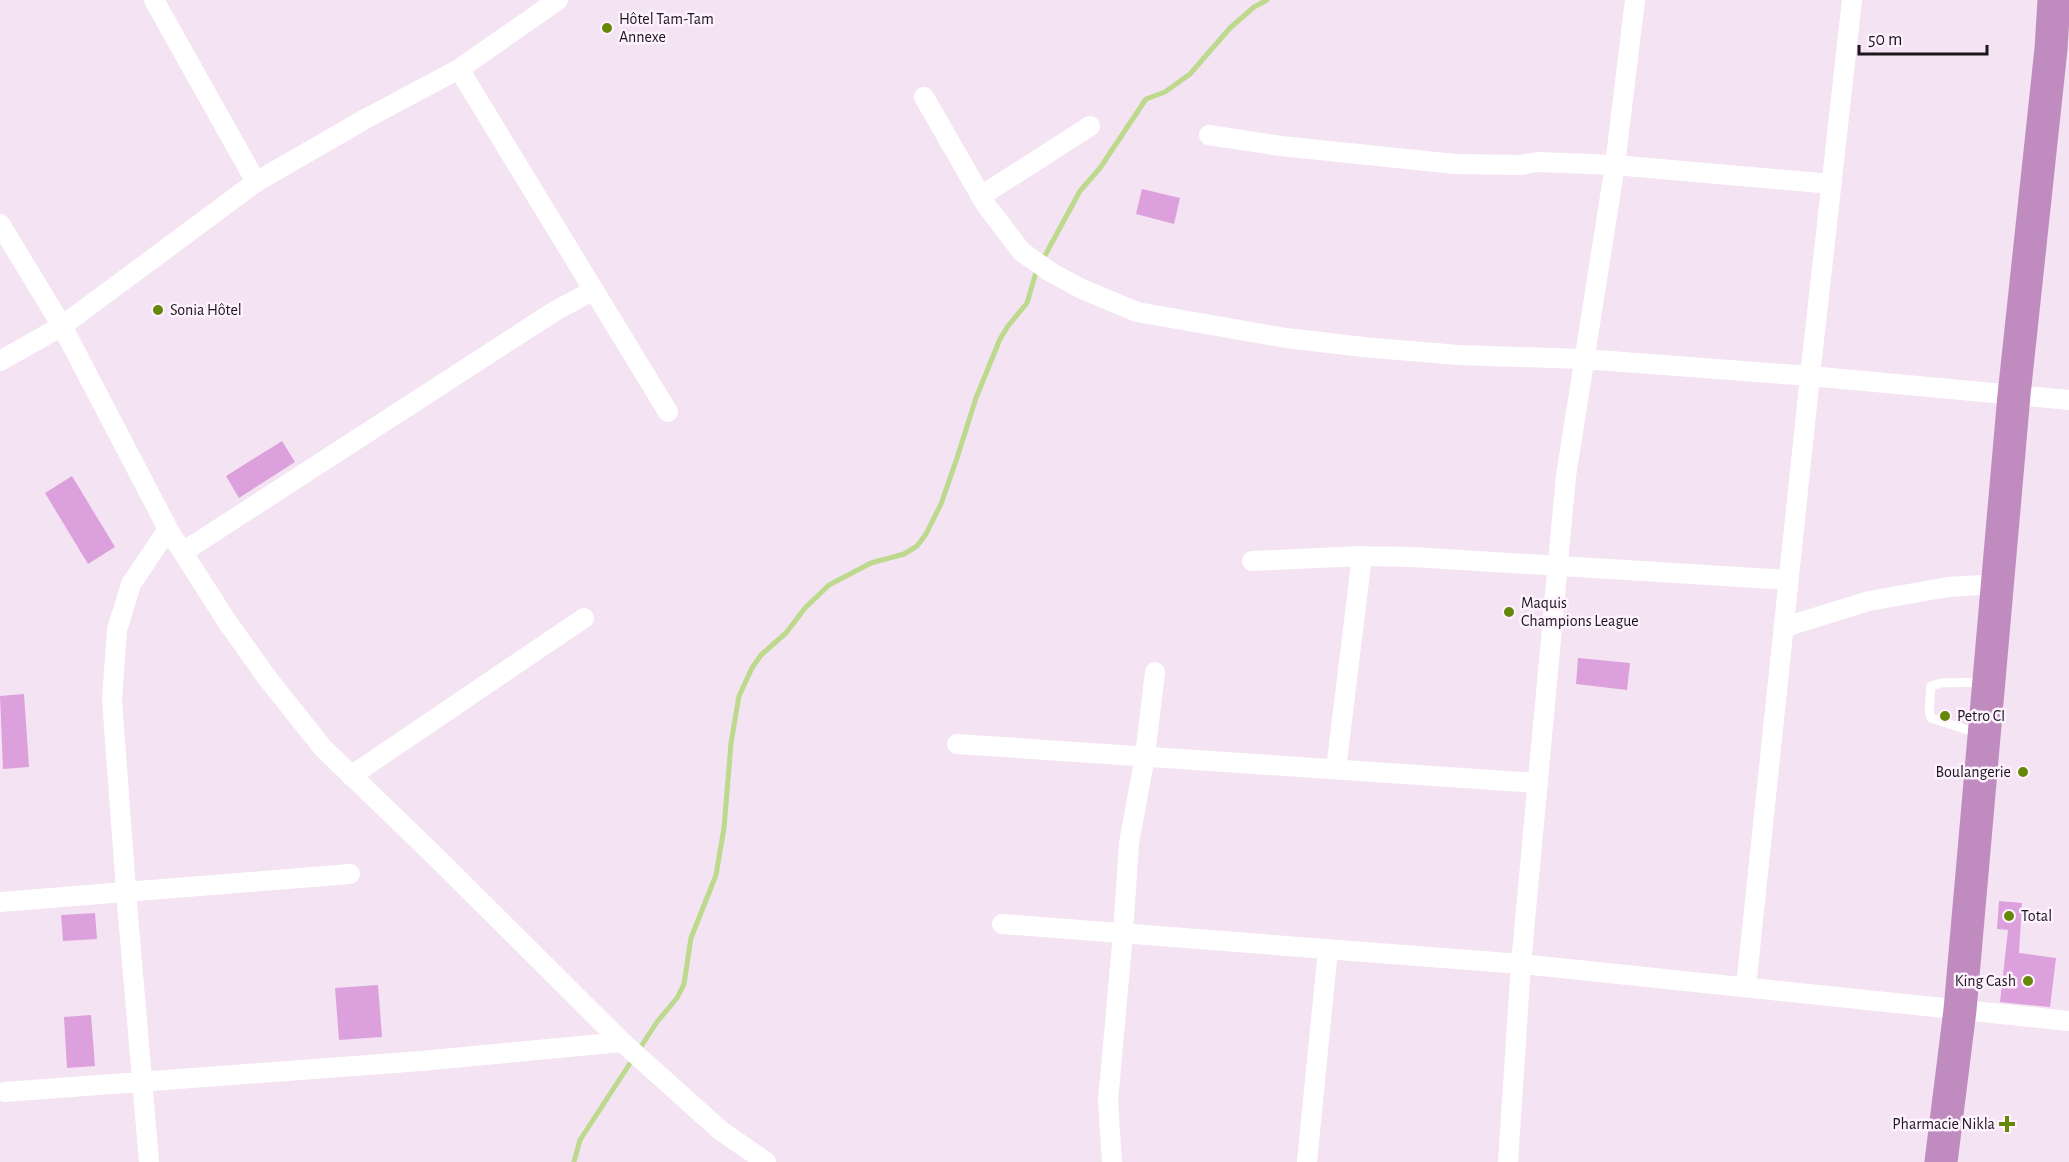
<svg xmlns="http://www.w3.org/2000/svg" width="2069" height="1162" viewBox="0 0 2069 1162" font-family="'Alegreya Sans',sans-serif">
	<rect width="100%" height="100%" fill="#f4e3f3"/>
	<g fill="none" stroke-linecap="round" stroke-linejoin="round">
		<path stroke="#bcd98d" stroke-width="5" d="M 1042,261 L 1080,191 L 1100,168 L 1146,99 L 1165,92 L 1190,74 L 1230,28 L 1254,7 L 1267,0
			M 574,1162 L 580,1140 L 657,1022 L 677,998 L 684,984 L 691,938 L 716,875 L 724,828 L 731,743 L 739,696 L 752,668 L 761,655 L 786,633 L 805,608 L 829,585 L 871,563 L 904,554 L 917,546 L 926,534 L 941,504 L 957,458 L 976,398 L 1000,339 L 1008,326 L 1027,303 L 1037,269"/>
	</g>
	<path fill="#dca1dc" d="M 1142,189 L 1180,198 L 1174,224 L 1136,214 Z
		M 282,441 L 295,462 L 239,498 L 226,476 Z
		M 72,476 L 115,547 L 88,564 L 45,493 Z
		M 1578,658 L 1630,663 L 1627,690 L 1576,684 Z
		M 24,694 L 29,767 L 3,769 L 0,696 Z
		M 1999,901 L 2022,903 L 2019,953 L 2056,958 L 2050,1007 L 2000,1002 L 2008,930 L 1997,929 Z
		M 95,913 L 97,939 L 63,941 L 61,915 Z
		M 378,985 L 382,1037 L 339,1040 L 335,988 Z
		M 91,1015 L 95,1066 L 67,1068 L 64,1017 Z"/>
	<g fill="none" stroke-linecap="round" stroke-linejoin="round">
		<path stroke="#fff" stroke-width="9" d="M 1977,733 L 1931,718 L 1929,711 L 1931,686 L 1941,683 L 1983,682"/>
		<path stroke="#fff" stroke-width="20" d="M 154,0 L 256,182
			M 558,0 L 459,69 L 367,118 L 256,182 L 62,326 L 168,529 L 226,620 L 268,679 L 323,748 L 435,856 L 622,1042 L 720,1130 L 766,1162
			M 459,69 L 668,412
			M 924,97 L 986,205 L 1022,252 L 1052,273 L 1082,289 L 1137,312 L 1286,338 L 1363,347 L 1458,355 L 1583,359 L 1810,376 L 2069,400
			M 1209,135 L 1281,146 L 1455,164 L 1520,165 L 1538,162 L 1615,165 L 1832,184
			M 981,196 L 1090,126
			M 0,224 L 62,326 L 0,361
			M 183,552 L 555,311 L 594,290
			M 1252,561 L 1362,556 L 1413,557 L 1789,580
			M 1785,627 L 1869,601 L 1948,587 L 1997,584
			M 957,744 L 1538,783
			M 1336,769 L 1362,556
			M 351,776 L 584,618
			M 0,902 L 350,874
			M 1002,924 L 1521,964 L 2069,1021
			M 1746,987 L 1810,376 L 1852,0
			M 5,1092 L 421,1061 L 622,1042
			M 149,1162 L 126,891 L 112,699 L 117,630 L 131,584 L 168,529
			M 1112,1162 L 1108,1101 L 1123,933 L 1129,843 L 1145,756 L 1155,672
			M 1307,1162 L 1328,949
			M 1508,1162 L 1521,964 L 1566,476 L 1615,165 L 1635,0"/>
		<path stroke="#c08cc0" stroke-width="33" d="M 1941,1162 L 1960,1010 L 2014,395 L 2051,49 L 2054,0"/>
	</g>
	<g fill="#668808" stroke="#fff2ff" stroke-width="2">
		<circle cx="607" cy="28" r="6"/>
		<circle cx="158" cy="310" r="6"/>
		<circle cx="1509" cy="612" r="6"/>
		<circle cx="1945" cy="716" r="6"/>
		<circle cx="2023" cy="772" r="6"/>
		<circle cx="2009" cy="916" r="6"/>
		<circle cx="2028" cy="981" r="6"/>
		<path d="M2004 1115h6v6h6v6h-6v6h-6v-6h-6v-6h6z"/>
	</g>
	<g text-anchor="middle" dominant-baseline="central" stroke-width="5" stroke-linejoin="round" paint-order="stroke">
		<g font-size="16" fill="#1b161b" stroke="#fff2ff" text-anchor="start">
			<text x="619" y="19">Hôtel Tam-Tam<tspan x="619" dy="18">Annexe</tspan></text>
			<text x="170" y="310">Sonia Hôtel</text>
			<text x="1521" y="603">Maquis<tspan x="1521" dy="18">Champions League</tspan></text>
			<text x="1957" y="716">Petro CI</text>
			<text x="2011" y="772" text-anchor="end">Boulangerie</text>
			<text x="2021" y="916">Total</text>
			<text x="2016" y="981" text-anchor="end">King Cash</text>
			<text x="1995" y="1124" text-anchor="end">Pharmacie Nikla</text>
		</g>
	</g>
	<path d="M1859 45v9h128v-9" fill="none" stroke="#1b161b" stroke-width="3"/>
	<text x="1868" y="45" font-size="18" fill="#1b161b" stroke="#fff2ff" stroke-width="4.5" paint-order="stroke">50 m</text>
</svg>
